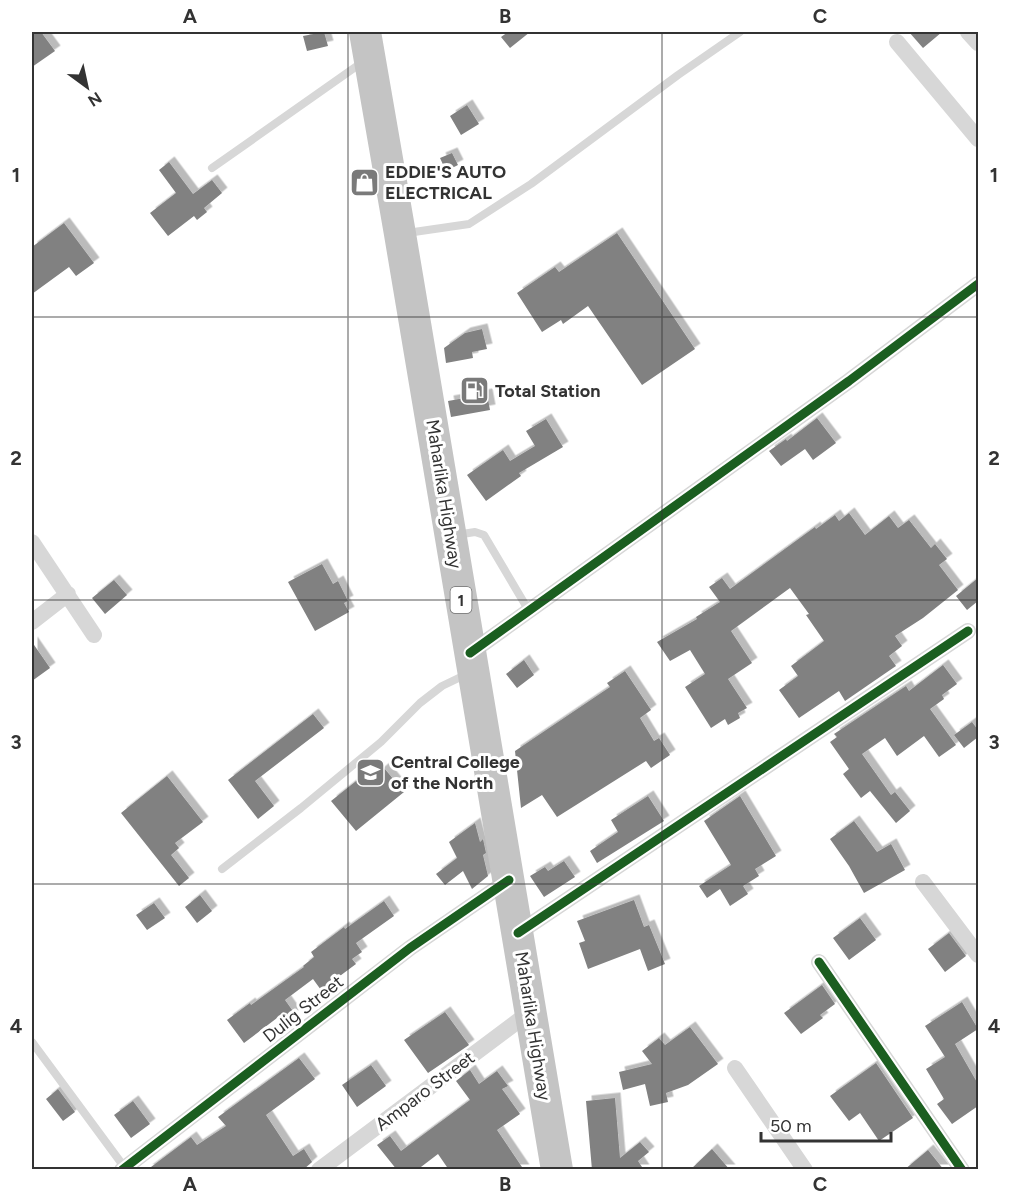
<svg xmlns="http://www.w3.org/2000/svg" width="1010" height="1201" viewBox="0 0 1010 1201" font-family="Figtree,sans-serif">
	<defs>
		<filter id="shadow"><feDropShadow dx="5.5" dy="-5.5" stdDeviation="0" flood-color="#0004"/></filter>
	</defs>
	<rect width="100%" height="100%" fill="#fff"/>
	<path fill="#818181" filter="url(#shadow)" d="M 32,32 L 41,32 L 55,51 L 32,67 Z
		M 324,32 L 328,46 L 307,51 L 303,36 Z
		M 508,32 L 530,32 L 510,48 L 501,37 Z
		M 909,32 L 942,32 L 923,48 Z
		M 467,105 L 479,124 L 461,135 L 450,116 Z
		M 452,153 L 458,165 L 446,171 L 440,158 Z
		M 169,162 L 193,194 L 212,180 L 222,193 L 204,208 L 207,212 L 197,220 L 194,216 L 168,236 L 150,213 L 176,193 L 159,170 Z
		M 64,223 L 94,263 L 76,276 L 69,267 L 32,294 L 32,247 Z
		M 617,233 L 695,349 L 642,385 L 588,306 L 563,324 L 561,320 L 542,332 L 517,293 L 555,267 L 559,272 Z
		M 482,329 L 487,349 L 472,352 L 473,358 L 446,363 L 444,348 L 465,333 Z
		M 487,394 L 490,410 L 451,417 L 448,401 Z
		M 817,418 L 836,443 L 813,460 L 805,449 L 781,466 L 769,451 L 786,439 L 787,441 Z
		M 546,419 L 563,447 L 519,473 L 521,476 L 486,501 L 467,475 L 503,450 L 510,461 L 535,446 L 526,431 Z
		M 849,513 L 865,535 L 889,516 L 898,528 L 909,520 L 931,548 L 935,544 L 947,559 L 939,565 L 958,590 L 923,618 L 895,636 L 902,646 L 889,656 L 896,666 L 893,668 L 845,701 L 839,691 L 799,718 L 779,690 L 798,676 L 791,666 L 824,641 L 806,615 L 809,614 L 790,588 L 731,631 L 752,663 L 728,679 L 747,708 L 738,713 L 740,718 L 728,725 L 725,719 L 711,728 L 685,687 L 705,674 L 690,650 L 670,661 L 657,642 L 697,619 L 696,617 L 720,602 L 709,587 L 722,578 L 730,589 L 815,527 L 816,529 L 835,515 L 839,521 Z
		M 322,564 L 333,584 L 338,581 L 348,601 L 344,603 L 349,612 L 315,631 L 288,582 Z
		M 978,578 L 978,601 L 967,610 L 956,596 Z
		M 114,580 L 127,595 L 105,614 L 92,598 Z
		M 32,642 L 50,668 L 32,681 Z
		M 524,660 L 534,675 L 517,688 L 506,674 Z
		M 943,665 L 957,684 L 942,695 L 944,699 L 930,709 L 956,745 L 939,757 L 924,736 L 897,756 L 885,738 L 862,754 L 891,795 L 895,792 L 910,811 L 896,823 L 870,791 L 861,798 L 843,774 L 849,769 L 830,742 L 837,737 L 834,734 L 906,686 L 909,691 Z
		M 625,671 L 651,710 L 640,718 L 654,741 L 659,738 L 670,755 L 651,768 L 646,761 L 557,817 L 542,795 L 521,808 L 515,751 L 610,687 L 607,683 Z
		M 313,714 L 324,728 L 255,781 L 274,806 L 258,819 L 228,780 Z
		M 972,722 L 978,730 L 978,737 L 964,748 L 954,735 Z
		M 384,768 L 404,792 L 356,831 L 331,801 L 360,778 L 365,784 Z
		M 167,776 L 203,822 L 175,843 L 179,848 L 171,855 L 189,878 L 179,886 L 121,813 Z
		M 648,796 L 664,821 L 597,863 L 590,851 L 618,832 L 611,820 Z
		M 740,796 L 776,856 L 755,869 L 759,876 L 743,886 L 748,894 L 730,906 L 720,889 L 707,898 L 699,886 L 731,865 L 704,821 Z
		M 854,821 L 877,852 L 891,844 L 905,870 L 864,893 L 849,866 L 830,839 Z
		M 475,823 L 480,842 L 483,839 L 486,853 L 483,855 L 488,876 L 472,889 L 463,871 L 445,885 L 436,874 L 457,858 L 449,842 Z
		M 564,861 L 575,877 L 544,897 L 530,876 L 545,867 L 548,871 Z
		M 200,895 L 212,911 L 197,923 L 185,907 Z
		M 634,900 L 644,927 L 649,925 L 665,964 L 648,971 L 640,949 L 588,969 L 579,943 L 585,941 L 577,921 Z
		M 384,901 L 394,916 L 356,943 L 362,952 L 352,959 L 356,964 L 321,990 L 313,979 L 285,1000 L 295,1014 L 281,1024 L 277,1018 L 244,1043 L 227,1020 L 250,1003 L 251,1005 L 304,967 L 303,966 L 314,957 L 311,952 L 344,927 L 345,929 Z
		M 154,903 L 165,918 L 147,930 L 136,915 Z
		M 860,918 L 876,940 L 849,960 L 833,938 Z
		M 949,933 L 966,956 L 945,972 L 928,949 Z
		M 822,985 L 835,1004 L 820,1015 L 823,1018 L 801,1034 L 784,1013 Z
		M 962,1002 L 978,1029 L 955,1044 L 978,1084 L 978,1106 L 952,1124 L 937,1104 L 944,1099 L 926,1069 L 945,1057 L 925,1026 Z
		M 445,1012 L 469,1045 L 428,1073 L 404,1040 Z
		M 690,1027 L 718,1064 L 688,1085 L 666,1093 L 668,1102 L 650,1106 L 645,1084 L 623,1090 L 619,1072 L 652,1064 L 642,1051 L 659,1038 L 665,1045 Z
		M 299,1058 L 315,1079 L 266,1115 L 293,1156 L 304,1149 L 312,1162 L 303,1170 L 147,1170 L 191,1137 L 197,1145 L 226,1126 L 218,1117 Z
		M 876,1063 L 913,1118 L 879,1141 L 860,1113 L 849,1121 L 830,1096 Z
		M 371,1065 L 386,1086 L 357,1107 L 342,1085 Z
		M 470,1070 L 479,1084 L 497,1071 L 508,1086 L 502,1089 L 520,1114 L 497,1130 L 524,1170 L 449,1170 L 438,1154 L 417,1170 L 397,1170 L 377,1145 L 390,1136 L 401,1151 L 470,1100 L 456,1081 Z
		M 58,1089 L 75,1112 L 63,1121 L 46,1099 Z
		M 615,1098 L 620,1158 L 640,1142 L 649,1152 L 638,1161 L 644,1170 L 592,1170 L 586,1101 Z
		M 133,1101 L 150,1124 L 131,1138 L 114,1115 Z
		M 712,1149 L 730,1170 L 690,1170 Z
		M 928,1150 L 944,1170 L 904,1170 Z"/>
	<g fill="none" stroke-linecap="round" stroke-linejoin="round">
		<path stroke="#d7d7d7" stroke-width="8" d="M 212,168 L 364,61
			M 407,233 L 469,224 L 531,184 L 678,75 L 740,32
			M 456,535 L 475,532 L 484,535 L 529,611
			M 222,869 L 301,808 L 381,742 L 420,703 L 442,686 L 467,674
			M 32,1042 L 125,1168"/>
		<path stroke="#d7d7d7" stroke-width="16" d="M 968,32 L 978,43
			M 897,42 L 978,139
			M 32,542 L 94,635
			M 32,622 L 68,594
			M 470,653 L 849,381 L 978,284
			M 923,882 L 978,955
			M 518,933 L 968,631
			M 819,962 L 962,1170
			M 735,1068 L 805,1170
			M 122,1170 L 410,948 L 509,880
			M 319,1170 L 530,1012"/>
		<path stroke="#c4c4c4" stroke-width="32" d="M 365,32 L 400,234 L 557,1170"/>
		<defs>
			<path id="cycleway" d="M 470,653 L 849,381 L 978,284
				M 518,933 L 968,631
				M 819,962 L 962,1170
				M 122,1170 L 410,948 L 509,880"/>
		</defs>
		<use href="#cycleway" stroke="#fff" stroke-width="13"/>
		<use href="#cycleway" stroke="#1b5e20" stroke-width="9"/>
	</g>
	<path fill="none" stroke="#333" stroke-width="1.5" stroke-opacity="0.55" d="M 348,32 L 348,1170M 662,32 L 662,1170M 32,317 L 978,317M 32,600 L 978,600M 32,884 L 978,884"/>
	<defs>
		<symbol id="shop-square" viewBox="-11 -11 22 22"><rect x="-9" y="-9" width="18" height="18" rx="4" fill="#7a7a7a" stroke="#fff"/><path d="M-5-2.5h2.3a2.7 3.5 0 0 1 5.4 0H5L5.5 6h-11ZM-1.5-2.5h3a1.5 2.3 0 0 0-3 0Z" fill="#fff"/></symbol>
		<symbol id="fuel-square" viewBox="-11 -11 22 22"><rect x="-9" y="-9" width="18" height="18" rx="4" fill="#7a7a7a" stroke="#fff"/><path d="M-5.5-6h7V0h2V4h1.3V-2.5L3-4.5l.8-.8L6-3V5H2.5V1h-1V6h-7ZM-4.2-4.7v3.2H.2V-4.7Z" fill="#fff"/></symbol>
		<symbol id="university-square" viewBox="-11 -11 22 22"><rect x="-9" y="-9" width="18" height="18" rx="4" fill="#7a7a7a" stroke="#fff"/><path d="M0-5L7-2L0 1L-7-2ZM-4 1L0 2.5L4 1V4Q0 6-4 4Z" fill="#fff"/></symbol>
	</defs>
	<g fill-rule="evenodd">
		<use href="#shop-square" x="348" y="166" width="33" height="33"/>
		<use href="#fuel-square" x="458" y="374" width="33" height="33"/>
		<use href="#university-square" x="354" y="756" width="33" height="33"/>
	</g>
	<g text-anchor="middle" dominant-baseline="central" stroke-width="6" stroke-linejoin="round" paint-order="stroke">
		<rect fill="#fff" stroke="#707070" stroke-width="1.5" x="450.5" y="587" width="21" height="26" rx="4.5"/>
		<g font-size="16" font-weight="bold" fill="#333">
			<text x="461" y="600">1</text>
		</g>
		<g font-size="18" font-weight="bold" fill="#333" stroke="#fff" text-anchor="start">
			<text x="385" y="172">EDDIE'S AUTO<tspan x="385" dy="21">ELECTRICAL</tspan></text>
			<text x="495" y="391">Total Station</text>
			<text x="391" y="762">Central College<tspan x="391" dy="21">of the North</tspan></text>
		</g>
		<g font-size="18" fill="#333" stroke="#fff">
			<text transform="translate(444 494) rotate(81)">Maharlika Highway</text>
			<text transform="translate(303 1009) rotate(-38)">Dulig Street</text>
			<text transform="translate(533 1026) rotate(81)">Maharlika Highway</text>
			<text transform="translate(425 1091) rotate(-37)">Amparo Street</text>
		</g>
	</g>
	<rect width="1010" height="1201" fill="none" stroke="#ffffff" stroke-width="66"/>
	<g transform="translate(87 87) rotate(147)" stroke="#ffffff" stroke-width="4.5" paint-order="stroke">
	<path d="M0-4.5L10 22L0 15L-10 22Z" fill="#333333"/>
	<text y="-9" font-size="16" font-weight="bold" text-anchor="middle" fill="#333333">N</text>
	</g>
	<path d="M761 1132v9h130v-9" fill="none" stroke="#333333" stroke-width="3"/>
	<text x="770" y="1132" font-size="18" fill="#333333" stroke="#ffffff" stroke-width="4.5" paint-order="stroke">50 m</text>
	<rect x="33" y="33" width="944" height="1135" fill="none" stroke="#333" stroke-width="2"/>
	<g font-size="20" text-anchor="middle" font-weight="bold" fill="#333">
		<text x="190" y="23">A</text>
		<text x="505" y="23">B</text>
		<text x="820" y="23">C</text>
		<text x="16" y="182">1</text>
		<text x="994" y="182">1</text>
		<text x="16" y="465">2</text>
		<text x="994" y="465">2</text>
		<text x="16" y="749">3</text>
		<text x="994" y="749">3</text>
		<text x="16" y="1033">4</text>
		<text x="994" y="1033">4</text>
		<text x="190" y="1191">A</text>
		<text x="505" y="1191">B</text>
		<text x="820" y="1191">C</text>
	</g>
</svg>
